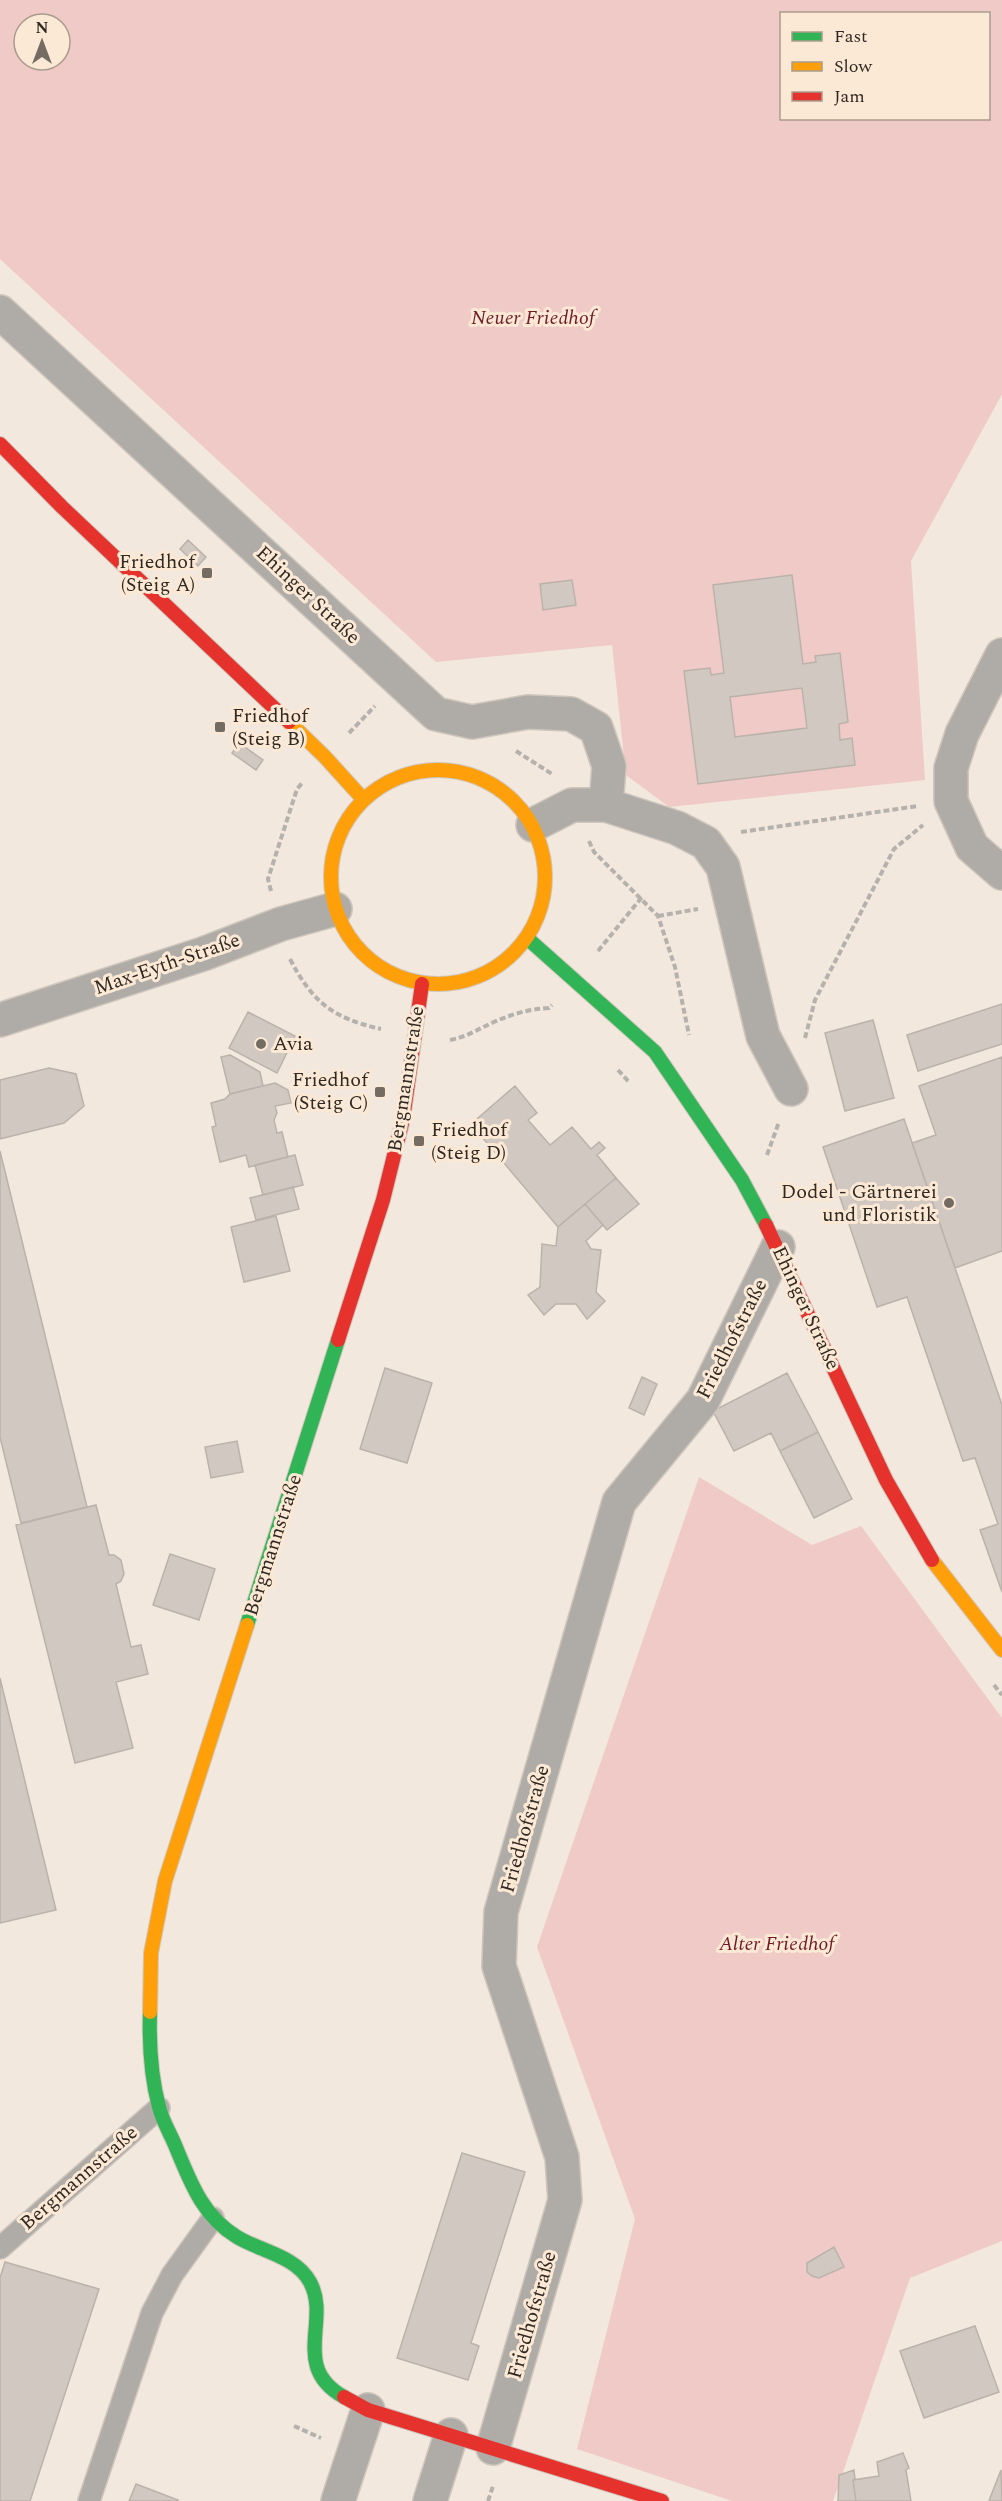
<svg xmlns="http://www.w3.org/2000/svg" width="1002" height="2501" viewBox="0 0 1002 2501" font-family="Spectral,serif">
	<rect width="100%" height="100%" fill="#f3e8dd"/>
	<path fill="#efcac6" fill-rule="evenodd" d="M 0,0 L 1002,0 L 1002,394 L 911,561 L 925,780 L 669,807 L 626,775 L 612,645 L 436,662 L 0,259 ZM 782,14 L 988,14 L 988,118 L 782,118 ZM 24,24 L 60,24 L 60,60 L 24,60 Z
		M 699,1477 L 812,1545 L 861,1526 L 1002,1718 L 1002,2241 L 910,2278 L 833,2501 L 732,2501 L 577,2449 L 635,2219 L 537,1947 Z"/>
	<path fill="#d2c8c2" stroke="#bbb2ab" stroke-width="1.5" fill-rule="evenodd" d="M 188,540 L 206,557 L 198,566 L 180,549 Z
		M 792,575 L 803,664 L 816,662 L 815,656 L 840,653 L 848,722 L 839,724 L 840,740 L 852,738 L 855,765 L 698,784 L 684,671 L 710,668 L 711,675 L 724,673 L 713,585 ZM 802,688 L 807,728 L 735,737 L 730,697 Z
		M 572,580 L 576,605 L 543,610 L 540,584 Z
		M 239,743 L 263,760 L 256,770 L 232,753 Z
		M 1002,1004 L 1002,1044 L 918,1071 L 907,1035 Z
		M 248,1012 L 295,1036 L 277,1073 L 229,1048 Z
		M 873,1020 L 894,1098 L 845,1111 L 825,1033 Z
		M 230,1055 L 260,1072 L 263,1086 L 230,1094 L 221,1057 Z
		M 1002,1057 L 1002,1251 L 955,1268 L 912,1143 L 936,1135 L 919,1086 Z
		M 49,1068 L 76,1074 L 84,1106 L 64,1123 L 0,1139 L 0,1080 Z
		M 275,1083 L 288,1090 L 291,1103 L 275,1106 L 277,1113 L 274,1120 L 277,1133 L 282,1132 L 288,1157 L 249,1167 L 246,1155 L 220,1162 L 212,1127 L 216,1126 L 211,1103 L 225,1099 L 230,1094 Z
		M 515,1086 L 537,1113 L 528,1120 L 550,1145 L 572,1127 L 591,1149 L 599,1142 L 605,1148 L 597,1155 L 616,1178 L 558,1227 L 471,1124 Z
		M 904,1119 L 1002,1405 L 1002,1592 L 980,1530 L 998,1524 L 975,1458 L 963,1461 L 907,1297 L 877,1307 L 823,1147 Z
		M 0,1151 L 87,1507 L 21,1523 L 0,1437 Z
		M 295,1155 L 303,1185 L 263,1195 L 255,1165 Z
		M 616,1178 L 639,1204 L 607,1230 L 585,1204 Z
		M 293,1187 L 299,1209 L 256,1220 L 250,1198 Z
		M 585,1204 L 603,1225 L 586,1241 L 591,1249 L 601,1250 L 596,1292 L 605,1301 L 587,1319 L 576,1304 L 556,1304 L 544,1315 L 528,1295 L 540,1287 L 542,1244 L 556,1246 L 558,1227 Z
		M 276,1216 L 290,1271 L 244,1282 L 231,1227 Z
		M 385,1368 L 432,1383 L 407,1463 L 360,1449 Z
		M 787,1373 L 818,1432 L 780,1451 L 771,1433 L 734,1451 L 713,1411 Z
		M 642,1377 L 657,1384 L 644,1415 L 629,1408 Z
		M 818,1432 L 852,1499 L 814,1518 L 780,1451 Z
		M 237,1441 L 243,1472 L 211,1478 L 205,1447 Z
		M 96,1505 L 109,1555 L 114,1555 L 121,1560 L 124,1574 L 121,1581 L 116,1584 L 131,1647 L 141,1645 L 148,1674 L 116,1682 L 133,1748 L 75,1763 L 16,1525 Z
		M 170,1554 L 215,1569 L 199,1620 L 153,1605 Z
		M 0,1678 L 56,1910 L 0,1923 Z
		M 462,2153 L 525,2172 L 471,2343 L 479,2346 L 468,2380 L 397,2358 Z
		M 834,2247 L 844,2267 L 819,2278 L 812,2276 L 807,2272 L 807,2263 Z
		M 5,2262 L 99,2289 L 30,2501 L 0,2501 L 0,2278 Z
		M 975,2326 L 999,2392 L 924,2418 L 900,2351 Z
		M 903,2453 L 909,2468 L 906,2470 L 911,2501 L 856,2501 L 853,2480 L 879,2476 L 877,2462 Z
		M 854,2470 L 855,2480 L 853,2480 L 856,2501 L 838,2501 L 839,2475 Z
		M 1001,2470 L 1002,2501 L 989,2501 L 990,2498 Z
		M 136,2484 L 178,2500 L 177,2501 L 129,2501 Z"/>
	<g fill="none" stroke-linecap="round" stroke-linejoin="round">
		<defs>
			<path id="lane" d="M 0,2248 L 159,2108
				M 89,2501 L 152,2313 L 172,2275 L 213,2218"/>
			<path id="street" d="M 0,312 L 436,714 L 472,722 L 528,712 L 571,714 L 596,728 L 609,766 L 606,805
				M 1002,655 L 962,734 L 951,768 L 951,801 L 972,847 L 1002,873
				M 533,825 L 572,805 L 606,805 L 677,828 L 706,843 L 723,867 L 763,1036 L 791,1089
				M 0,1020 L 203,954 L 281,924 L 335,909
				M 493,2448 L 565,2200 L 562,2157 L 499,1966 L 501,1912 L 619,1502 L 703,1400 L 778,1247
				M 338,2501 L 368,2410
				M 430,2501 L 451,2435"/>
			<path id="fast" d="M 527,938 L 655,1052 L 742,1180 L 766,1225
				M 247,1625 L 338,1340
				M 150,2012 C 149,2043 151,2077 159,2107 C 162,2120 170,2133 175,2145 C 190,2181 202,2216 237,2237 C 260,2251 296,2256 310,2282 C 331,2320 290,2367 344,2397"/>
			<path id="slow" d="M 289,722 L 325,757 L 363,799
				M331 877a107 107 0 1 1 214 0a107 107 0 1 1-214 0Z
				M 932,1560 L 1002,1650
				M 150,2012 L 151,1953 L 165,1881 L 247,1625"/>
			<path id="jam" d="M 0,444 L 62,507 L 289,722
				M 766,1225 L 886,1480 L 932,1560
				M 338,1340 L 383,1200 L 403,1119 L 422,984
				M 344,2397 L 368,2410 L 662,2501"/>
		</defs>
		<use href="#lane" stroke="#cec6bd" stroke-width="24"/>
		<use href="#street" stroke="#cec6bd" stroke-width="36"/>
		<use href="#fast" stroke="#cec6bd" stroke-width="16"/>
		<use href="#slow" stroke="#cec6bd" stroke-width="16"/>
		<use href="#jam" stroke="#cec6bd" stroke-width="16"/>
		<path stroke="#b5b1ac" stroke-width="4" stroke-dasharray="6 3" stroke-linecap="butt" d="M 349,733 L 375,706
			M 516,751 L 552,774
			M 741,832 L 918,806
			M 589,841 L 594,852 L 658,916 L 675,967 L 689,1035
			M 271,891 L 268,879 L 297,789 L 303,782
			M 658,916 L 698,909
			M 598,951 L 642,897
			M 290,959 C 313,1003 333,1018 381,1029
			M 805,1038 L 815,1000 L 894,849 L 923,825
			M 450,1040 C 467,1037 478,1029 494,1022 C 512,1014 529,1009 549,1008 L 552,1005
			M 618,1070 L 629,1082
			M 767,1155 L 779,1122
			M 994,1685 L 1002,1695
			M 294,2426 L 321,2438
			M 488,2501 L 493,2486"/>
		<use href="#lane" stroke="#afaca7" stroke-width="21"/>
		<use href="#street" stroke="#afaca7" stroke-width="33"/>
		<use href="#fast" stroke="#30b455" stroke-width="14"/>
		<use href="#slow" stroke="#ff9f0a" stroke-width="14"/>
		<use href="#jam" stroke="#e5322d" stroke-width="14"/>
	</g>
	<g fill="#746c63" stroke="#fbe8d5" stroke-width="2">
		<rect x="201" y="567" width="12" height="12" rx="3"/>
		<rect x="214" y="721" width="12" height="12" rx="3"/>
		<circle cx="261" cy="1044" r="6"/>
		<rect x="374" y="1086" width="12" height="12" rx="3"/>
		<rect x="413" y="1135" width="12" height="12" rx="3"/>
		<circle cx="949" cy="1203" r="6"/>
	</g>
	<g text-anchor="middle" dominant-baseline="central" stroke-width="6" stroke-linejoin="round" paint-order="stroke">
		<g font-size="20" font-style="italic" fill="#711b27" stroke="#fbe8d5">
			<text x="533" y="318">Neuer Friedhof</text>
			<text x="777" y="1944">Alter Friedhof</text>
		</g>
		<g font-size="20" fill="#302921" stroke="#fbe8d5" text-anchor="end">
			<text x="195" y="562">Friedhof<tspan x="195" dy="23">(Steig A)</tspan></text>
			<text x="232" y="716" text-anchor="start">Friedhof<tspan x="232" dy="23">(Steig B)</tspan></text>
			<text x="273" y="1044" text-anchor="start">Avia</text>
			<text x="368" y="1080">Friedhof<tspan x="368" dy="23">(Steig C)</tspan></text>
			<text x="431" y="1130" text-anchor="start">Friedhof<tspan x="431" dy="23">(Steig D)</tspan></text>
			<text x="937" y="1192">Dodel - Gärtnerei<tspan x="937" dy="23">und Floristik</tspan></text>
		</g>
		<g font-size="20" fill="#302921" stroke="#fbe8d5">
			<text transform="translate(308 595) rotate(43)">Ehinger Straße</text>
			<text transform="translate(167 964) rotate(-19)">Max-Eyth-Straße</text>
			<text transform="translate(406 1079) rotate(-81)">Bergmannstraße</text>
			<text transform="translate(806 1308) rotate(65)">Ehinger Straße</text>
			<text transform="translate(732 1339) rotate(-63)">Friedhofstraße</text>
			<text transform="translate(273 1545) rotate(-72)">Bergmannstraße</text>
			<text transform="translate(525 1829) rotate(-74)">Friedhofstraße</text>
			<text transform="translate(79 2178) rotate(-41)">Bergmannstraße</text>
			<text transform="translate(532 2315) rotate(-74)">Friedhofstraße</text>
		</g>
	</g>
	<rect x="780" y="12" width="210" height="108" fill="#fbe8d5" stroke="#aa9c8d" stroke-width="1.5"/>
	<rect x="792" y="32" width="30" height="9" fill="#30b455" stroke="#aa9c8d" stroke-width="1.5"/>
	<text x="834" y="42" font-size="18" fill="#302921">Fast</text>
	<rect x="792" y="62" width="30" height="9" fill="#ff9f0a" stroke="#aa9c8d" stroke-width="1.5"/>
	<text x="834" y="72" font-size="18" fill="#302921">Slow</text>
	<rect x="792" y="92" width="30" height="9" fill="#e5322d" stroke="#aa9c8d" stroke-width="1.5"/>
	<text x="834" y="102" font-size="18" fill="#302921">Jam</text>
	<g transform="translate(42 42)"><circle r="28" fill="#fbe8d5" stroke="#aa9c8d" stroke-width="1.5"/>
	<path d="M0-4.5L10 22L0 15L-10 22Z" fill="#746c63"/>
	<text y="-9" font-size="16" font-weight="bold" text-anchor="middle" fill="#302921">N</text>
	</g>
</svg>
